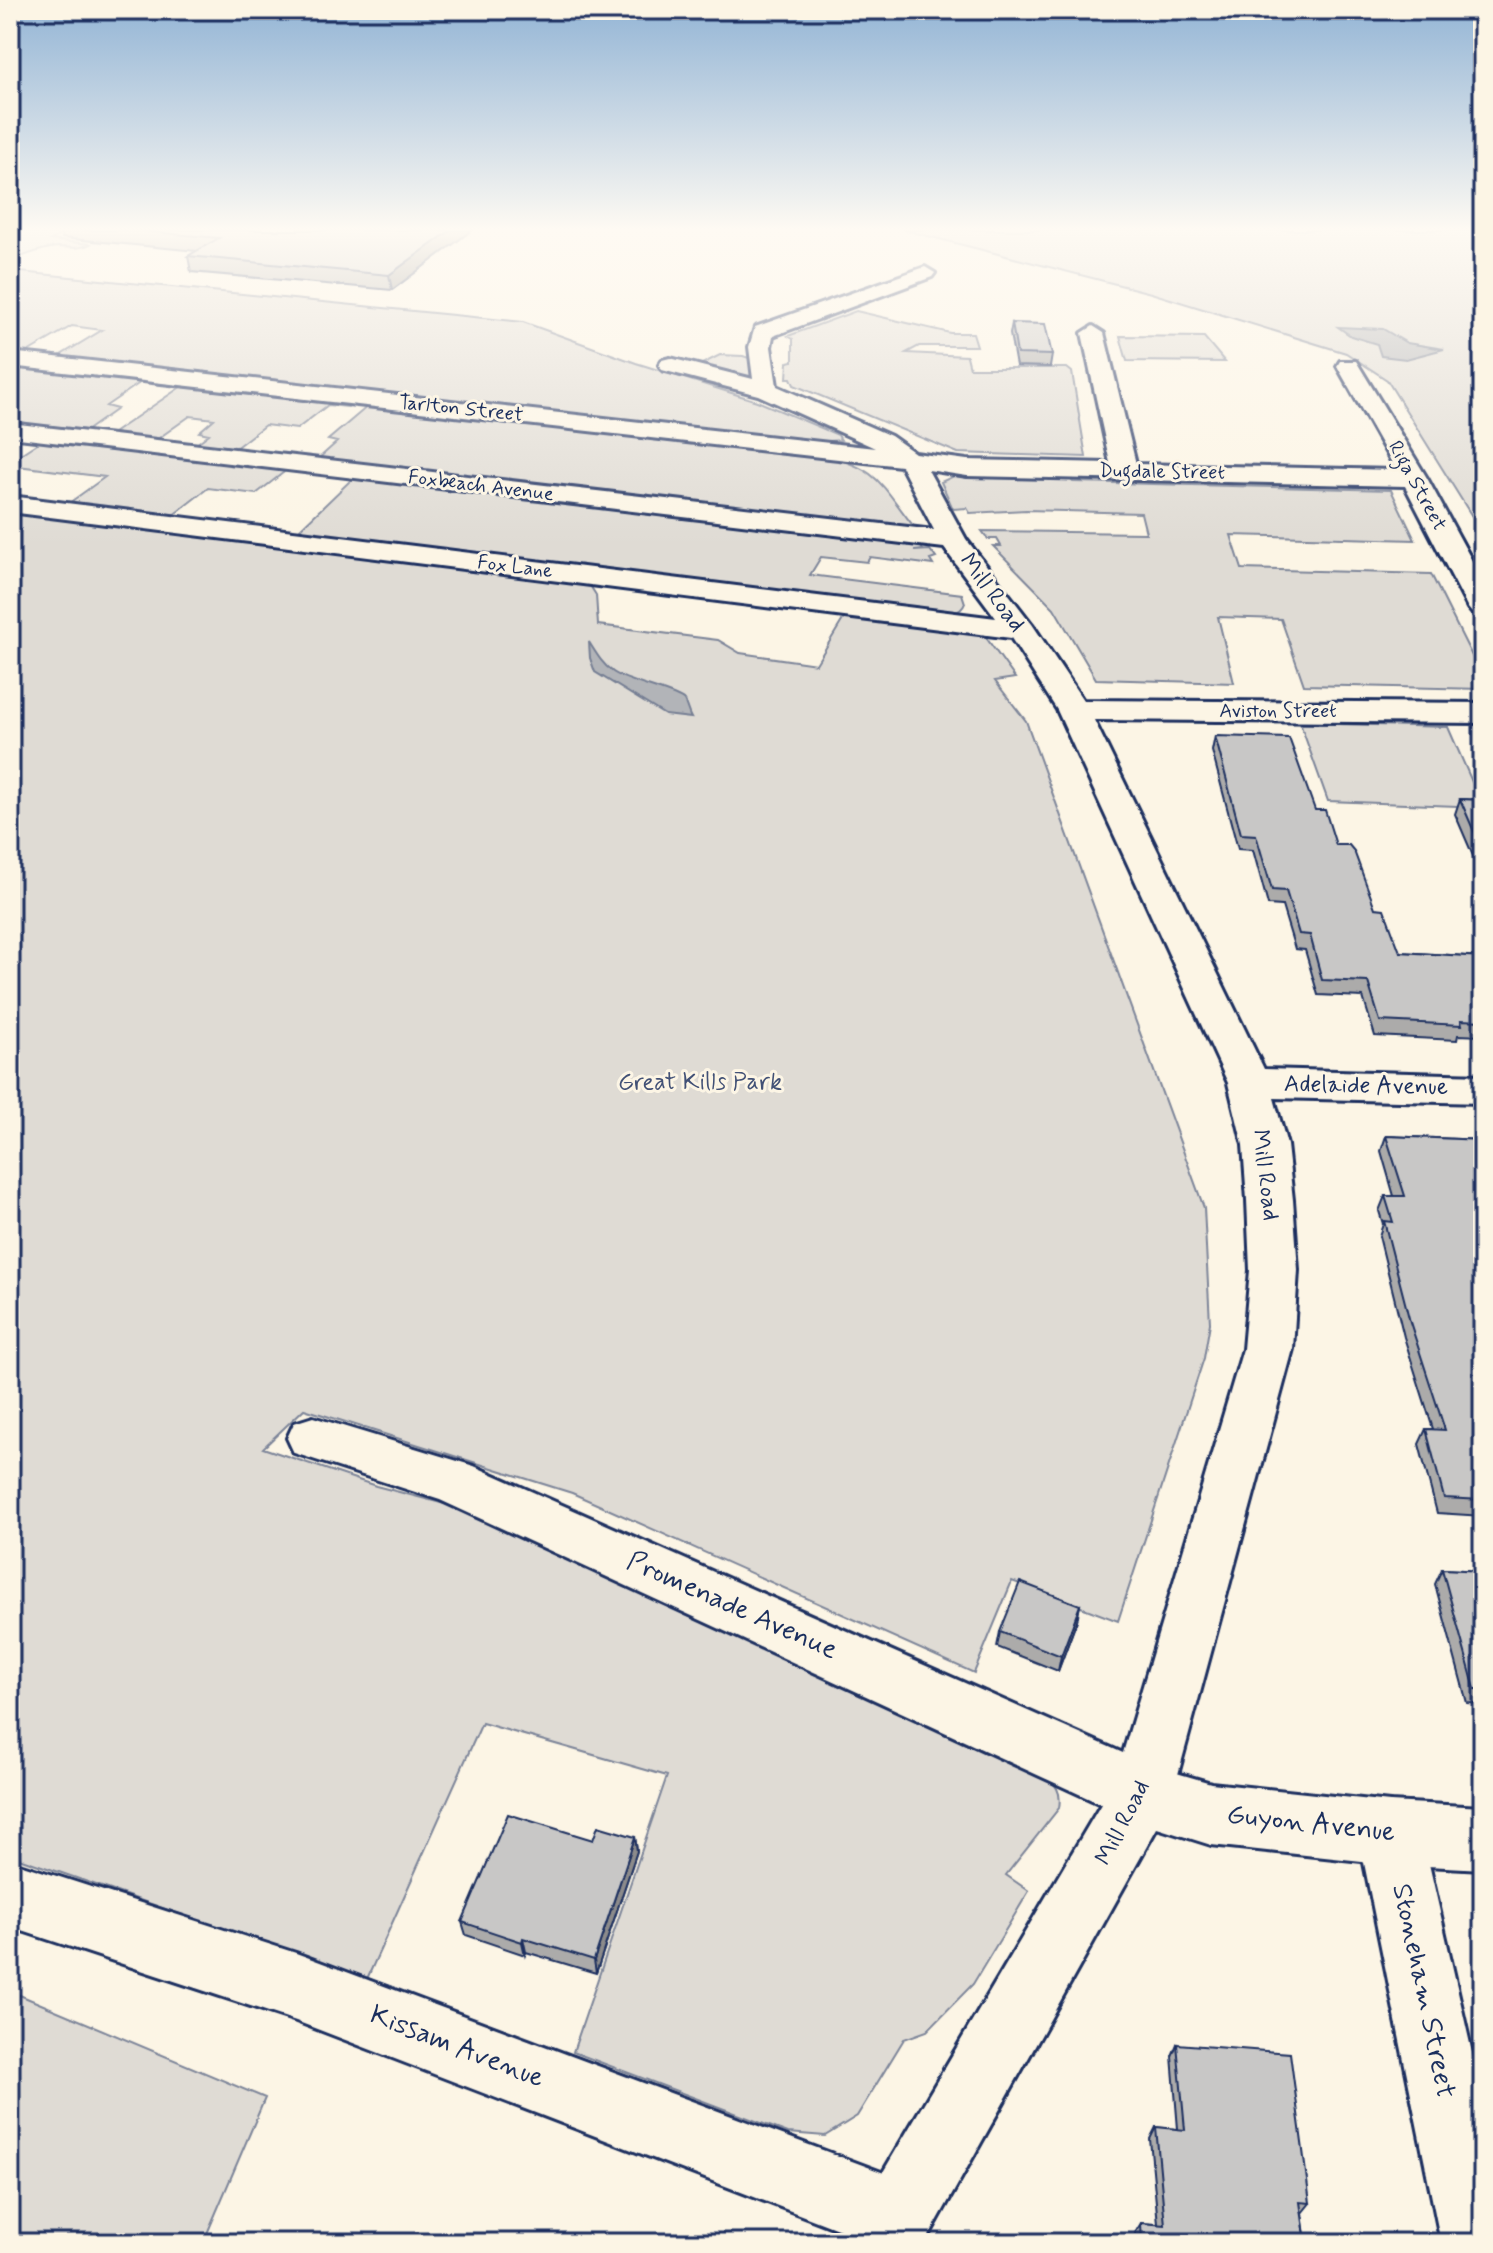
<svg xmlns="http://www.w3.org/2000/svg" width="1493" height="2253" viewBox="0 0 1493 2253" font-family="Mynerve,sans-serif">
	<rect width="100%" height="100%" fill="#fcf5e5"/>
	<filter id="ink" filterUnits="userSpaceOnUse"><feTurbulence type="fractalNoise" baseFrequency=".0125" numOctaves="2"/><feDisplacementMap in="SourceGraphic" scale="16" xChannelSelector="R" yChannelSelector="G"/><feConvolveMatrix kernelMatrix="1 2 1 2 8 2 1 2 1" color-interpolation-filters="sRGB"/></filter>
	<g filter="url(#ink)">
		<path fill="#dfdbd4" stroke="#7d8599" stroke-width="2" d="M 10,230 L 64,233 L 51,240 L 90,244 C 79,250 70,247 58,247 C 39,248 27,256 10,260 Z
			M 904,230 L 1483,230 L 1483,534 L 1387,380 L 1346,353 L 1151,293 Z
			M 10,271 L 523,322 L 636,363 L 757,401 L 838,435 L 841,440 L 815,442 L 157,369 L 162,367 L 56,358 L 102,330 L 72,326 L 24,354 L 10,352 Z
			M 856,311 L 950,333 L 973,333 L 977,346 L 919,346 L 906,353 L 967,356 L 970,368 L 1067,368 L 1072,372 L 1086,457 L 958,453 L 794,385 L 791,378 L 787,378 L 788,362 L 793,361 L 793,339 L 788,336 Z
			M 1120,336 L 1204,337 L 1225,362 L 1127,361 Z
			M 720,355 L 743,356 L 752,359 L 756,380 L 717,372 L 700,365 Z
			M 10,363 L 147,378 L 106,406 L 117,409 L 86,431 L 10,422 Z
			M 188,382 L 353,403 L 348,407 L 328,405 L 297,429 L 265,425 L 234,449 L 195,445 L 209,434 L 199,432 L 214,419 L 190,416 L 156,440 L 110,435 Z
			M 368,406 L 821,455 C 880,468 880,484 915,528 L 318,459 L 337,442 L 328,440 Z
			M 42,440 L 288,469 L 256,494 L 208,488 L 172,516 L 69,503 L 105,477 L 10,465 L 10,461 Z
			M 976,476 L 1070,479 L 1073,482 L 1391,490 L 1415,540 L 1231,535 L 1242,569 L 1431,574 L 1483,678 L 1483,689 L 1304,685 L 1281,619 L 1218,617 L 1234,683 L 1096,679 L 1054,608 L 993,546 L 1001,546 L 997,539 L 988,539 L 982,531 L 1146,533 L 1141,513 L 1026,510 L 970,513 L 967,508 L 953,509 L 941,482 L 954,476 Z
			M 354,477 L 918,542 L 923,550 L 914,551 L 930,550 L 936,558 L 930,560 L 933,565 L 870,557 L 867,562 L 821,557 L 810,575 L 962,594 L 965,603 C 963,609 959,612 952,613 C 912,619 870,602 830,597 C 793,593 757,592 720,584 L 297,532 Z
			M 10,508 L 587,581 L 596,595 L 598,625 L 718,640 L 740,653 L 816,664 L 847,613 L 982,632 L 1015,678 L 995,681 L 1026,721 L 1204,1208 L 1210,1323 L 1204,1358 L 1118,1621 L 1012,1581 L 974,1673 L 572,1493 L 304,1409 L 263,1448 L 376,1486 L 445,1504 L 576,1551 L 1044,1774 C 1056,1785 1062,1791 1059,1808 L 1006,1875 L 1029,1891 L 973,1984 L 927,2031 L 904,2039 L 857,2116 L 825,2136 L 788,2133 L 573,2052 L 667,1776 L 482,1723 L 367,1979 L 10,1855 Z
			M 1300,723 L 1448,727 L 1483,807 L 1328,801 Z
			M 10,1991 L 265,2098 L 203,2243 L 10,2243 Z"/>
		<path fill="#b2b4b8" stroke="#767f94" stroke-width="2" d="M 1338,327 L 1383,329 L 1407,343 L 1444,349 L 1406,359 L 1381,356 L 1377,344 L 1351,336 Z
			M 589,642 C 596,653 602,664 613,672 C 626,682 678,693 684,701 C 687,706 688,713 691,718 L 665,715 L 595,672 L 590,658 Z"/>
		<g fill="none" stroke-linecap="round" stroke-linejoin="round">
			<defs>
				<path id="minor" d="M 925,267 L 935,273 L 932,277 L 773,336 L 771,347 L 777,386 L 891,436 L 915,453 L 967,460 L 1110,463 L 1082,333 L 1093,326 L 1104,333 L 1136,464 L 1396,470 L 1337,366 L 1340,361 L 1356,361 L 1427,478 L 1483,581 L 1483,617 L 1473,614 L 1468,608 L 1405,486 L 967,476 L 928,470 L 966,539 L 1032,624 L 1083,700 L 1483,703 L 1483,723 L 1094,720 L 1264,1069 L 1483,1075 L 1483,1103 L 1274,1098 L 1287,1145 L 1293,1200 L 1298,1270 L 1293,1349 L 1173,1793 L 1164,1814 L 1142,1823 L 440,1500 L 294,1453 L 287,1438 L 294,1423 L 313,1417 L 474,1466 L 1123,1753 L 1243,1349 L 1250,1270 L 1247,1200 L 1243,1145 L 1228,1083 L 1057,710 L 1011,638 L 10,512 L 10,496 L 996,618 L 944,548 L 10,437 L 10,423 L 934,530 L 901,466 L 10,366 L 10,352 L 875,448 L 758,395 L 662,370 L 659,365 L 662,360 L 670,358 L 753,379 L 749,347 L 755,327 Z
					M 1390,1802 L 1412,1811 L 1422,1833 L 1483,2101 L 1483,2243 L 1441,2243 L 1358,1833 L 1368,1811 Z
					M 10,1861 L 296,1953 L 900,2179 L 926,2190 L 937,2216 L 926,2242 L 874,2243 L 296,2021 L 10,1927 Z"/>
				<path id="tertiary" d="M 1142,1763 L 1211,1783 L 1390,1802 L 1483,1807 L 1483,1869 L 1390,1864 L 1211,1845 L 1157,1828 L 925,2243 L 847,2243 L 857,2216 L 1120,1772 Z"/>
			</defs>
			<use href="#minor" stroke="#1b2f5e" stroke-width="6"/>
			<use href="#tertiary" stroke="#1b2f5e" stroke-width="6"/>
			<use href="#minor" fill="#fcf5e5" fill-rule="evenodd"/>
			<use href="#tertiary" fill="#fcf5e5" fill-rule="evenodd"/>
		</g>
		<path fill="#acabaa" stroke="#1b2f5e" stroke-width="2" d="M 60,230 L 472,230 L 392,290 L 191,272 L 188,256 L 197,251 L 62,238 Z
			M 1012,323 L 1052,355 L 1050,367 L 1016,366 L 1010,334 Z
			M 1215,736 L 1315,810 L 1400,952 L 1483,957 L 1483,1036 L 1458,1035 L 1457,1040 L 1375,1036 L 1363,997 L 1318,995 L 1305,950 L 1295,949 L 1282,906 L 1268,905 L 1253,850 L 1238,849 L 1212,751 Z
			M 1460,799 L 1483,800 L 1483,879 L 1455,814 Z
			M 1482,893 L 1483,893 L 1483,923 L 1476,908 Z
			M 1386,1136 L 1483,1140 L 1483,1516 L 1437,1513 L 1419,1444 L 1426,1429 L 1433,1429 L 1404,1337 L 1379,1236 L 1383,1224 L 1379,1211 L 1385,1196 L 1394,1196 L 1381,1151 Z
			M 1442,1569 L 1483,1571 L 1483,1704 L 1467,1703 L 1435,1584 Z
			M 1080,1605 L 1077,1620 L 1058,1671 L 997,1647 L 1000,1632 Z
			M 635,1837 L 637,1851 L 596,1973 L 526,1952 L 525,1955 L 466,1935 L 462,1922 L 593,1840 Z
			M 1177,2044 L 1310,2203 L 1302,2213 L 1306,2243 L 1136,2243 L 1135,2233 L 1141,2223 L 1158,2224 L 1150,2139 L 1156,2127 L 1178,2129 L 1172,2056 Z"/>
		<path fill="#8c8b8b" stroke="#1b2f5e" stroke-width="2" d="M 451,230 L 472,230 L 392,290 L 389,275 Z
			M 1080,1605 L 1077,1620 L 1058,1671 L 1061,1656 Z
			M 635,1837 L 637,1851 L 596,1973 L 594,1960 Z
			M 523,1938 L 526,1952 L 525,1955 L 522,1942 Z"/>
		<path fill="#c8c7c6" stroke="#1b2f5e" stroke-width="2" d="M 129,230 L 451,230 L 389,275 L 188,256 L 219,238 Z
			M 1012,323 L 1045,324 L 1052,355 L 1017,354 Z
			M 1215,736 L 1289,738 L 1315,810 L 1325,810 L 1336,845 L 1349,845 L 1354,851 L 1375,908 L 1384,909 L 1400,952 L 1483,957 L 1483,1021 L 1461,1020 L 1462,1025 L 1380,1021 L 1368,982 L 1322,980 L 1310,935 L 1299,934 L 1286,891 L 1272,890 L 1256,835 L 1241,834 Z
			M 1460,799 L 1483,800 L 1483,852 Z
			M 1386,1136 L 1483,1140 L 1483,1178 L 1478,1178 L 1483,1192 L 1483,1500 L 1444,1498 L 1426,1429 L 1445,1430 L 1410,1322 L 1384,1221 L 1393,1222 L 1385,1196 L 1405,1196 Z
			M 1442,1569 L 1483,1571 L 1483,1689 L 1475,1689 Z
			M 1020,1582 L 1080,1605 L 1061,1656 L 1000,1632 Z
			M 508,1814 L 593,1840 L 598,1826 L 635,1837 L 594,1960 L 523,1938 L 522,1942 L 462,1922 Z
			M 1177,2044 L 1290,2053 L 1310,2203 L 1300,2202 L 1306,2243 L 1142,2243 L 1141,2223 L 1165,2225 L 1156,2127 L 1185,2130 Z"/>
	</g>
	<linearGradient id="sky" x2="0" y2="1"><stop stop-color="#92b4d5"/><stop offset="0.42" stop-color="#fefaf3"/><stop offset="1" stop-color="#fefaf3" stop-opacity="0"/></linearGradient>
	<rect width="1493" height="545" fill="url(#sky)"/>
	<g text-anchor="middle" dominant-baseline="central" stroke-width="6" stroke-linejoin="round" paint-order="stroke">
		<g font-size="20" fill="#1b2f5e" stroke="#fcf5e5">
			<text transform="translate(461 409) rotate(6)">Tarlton Street</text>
			<text transform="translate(1162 472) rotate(1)">Dugdale Street</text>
			<text transform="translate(481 486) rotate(7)">Foxbeach Avenue</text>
			<text transform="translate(1417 486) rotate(61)">Riga Street</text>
			<text transform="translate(515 567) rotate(7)">Fox Lane</text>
			<text x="1278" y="711">Aviston Street</text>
		</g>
		<g font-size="24" fill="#1b2f5e" stroke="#fcf5e5">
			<text transform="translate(992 593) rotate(53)">Mill Road</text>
			<text transform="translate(1366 1086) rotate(1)">Adelaide Avenue</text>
			<text transform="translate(1265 1175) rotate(83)">Mill Road</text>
			<text transform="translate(1123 1823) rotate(-63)">Mill Road</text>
		</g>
		<g font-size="24" fill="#425176" stroke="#fcf5e5">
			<text x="700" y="1082">Great Kills Park</text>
		</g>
		<g font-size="28" fill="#1b2f5e" stroke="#fcf5e5">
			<text transform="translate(732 1606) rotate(24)">Promenade Avenue</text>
			<text transform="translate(1311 1824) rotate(6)">Guyon Avenue</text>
			<text transform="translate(1423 1991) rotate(78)">Stoneham Street</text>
			<text transform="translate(457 2047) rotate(21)">Kissam Avenue</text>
		</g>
	</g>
	<rect width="1493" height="2253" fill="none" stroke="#fcf5e5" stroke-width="40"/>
	<rect x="20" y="20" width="1453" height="2213" fill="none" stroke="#1b2f5e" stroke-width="3" filter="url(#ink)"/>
</svg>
